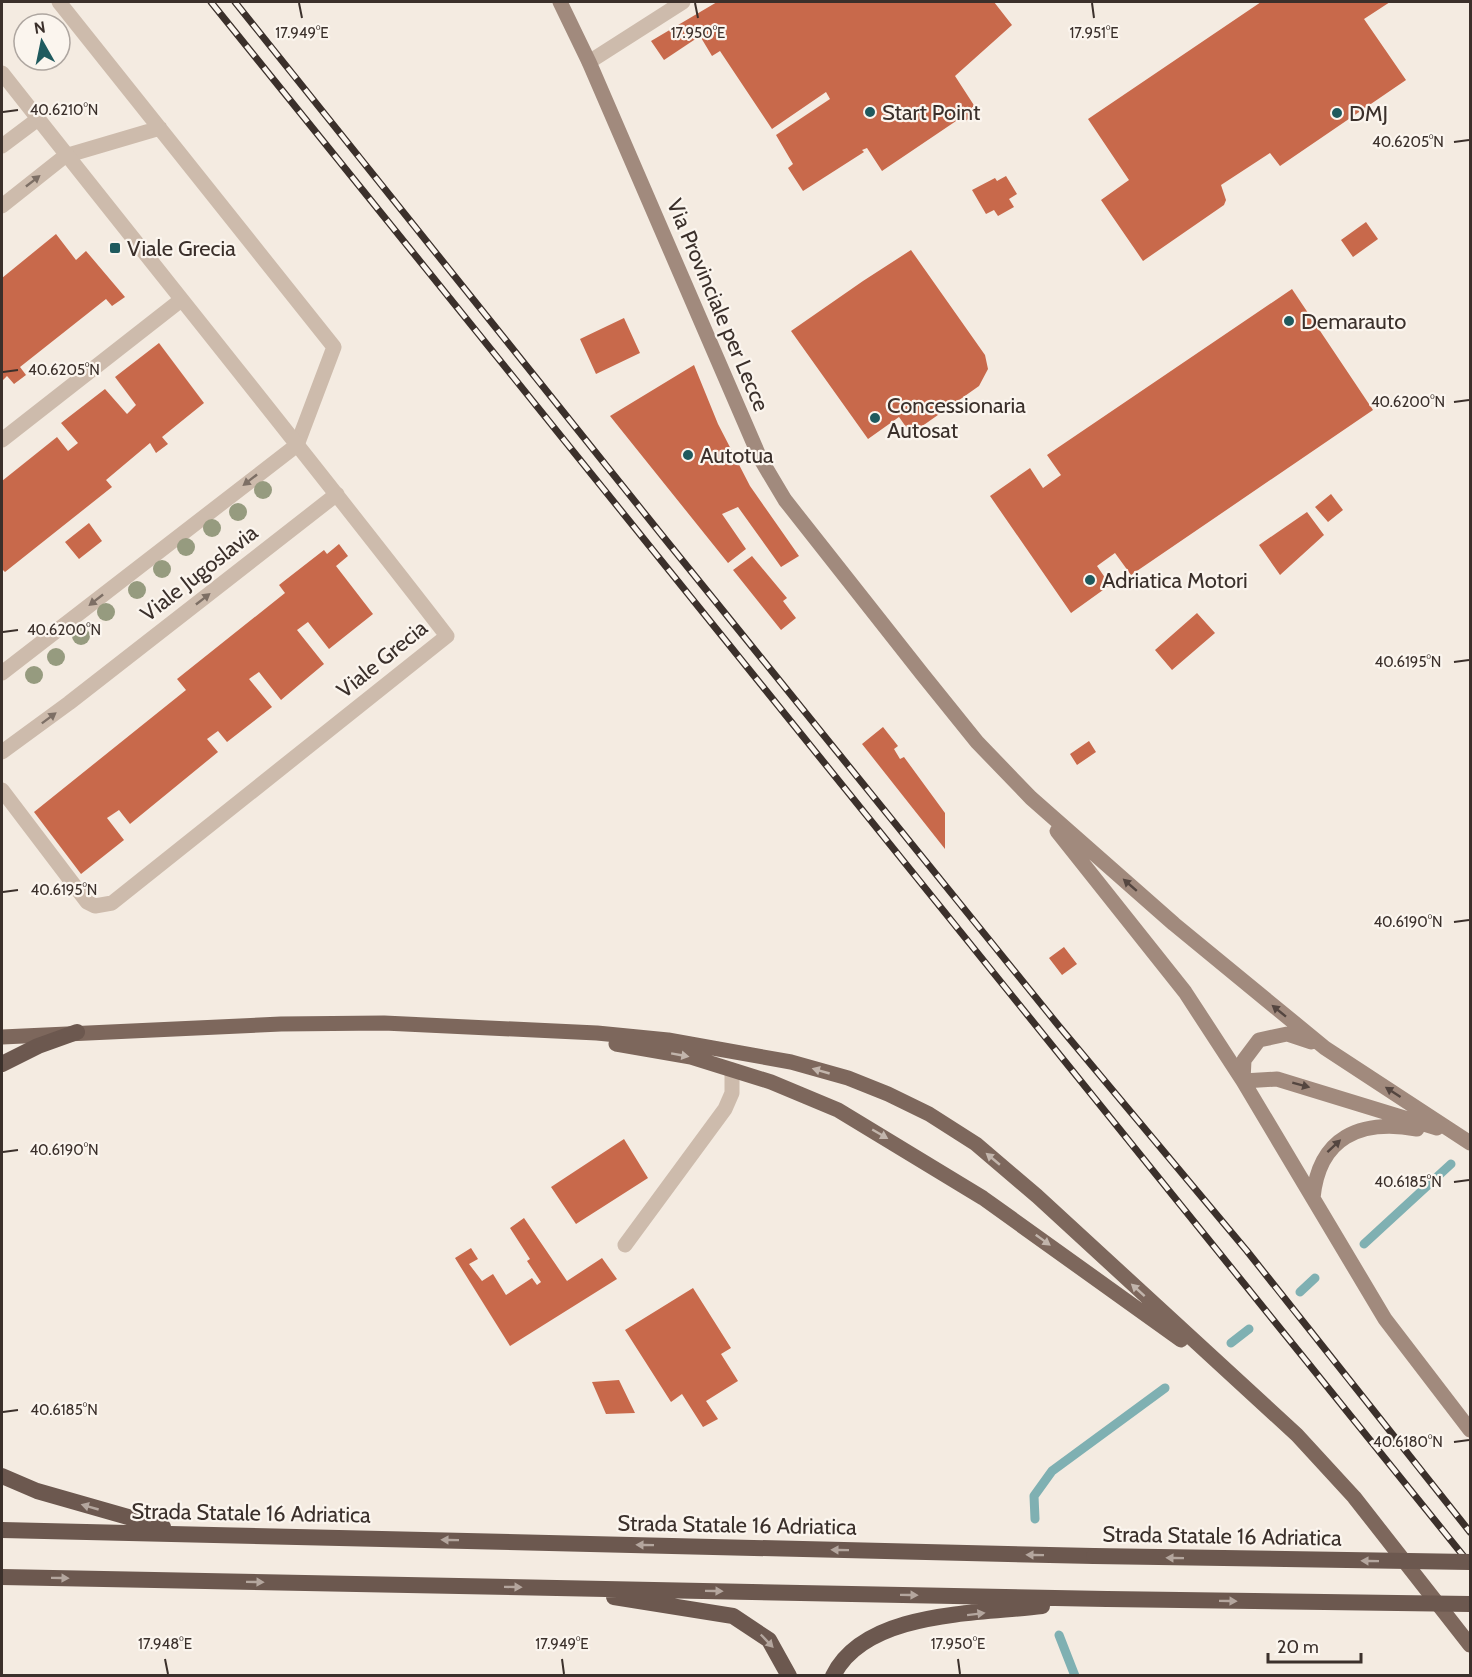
<svg xmlns="http://www.w3.org/2000/svg" width="1472" height="1677" viewBox="0 0 1472 1677" font-family="Cabin,sans-serif">
	<rect width="100%" height="100%" fill="#f4ebe1"/>
	<g fill="none" stroke-linecap="round" stroke-linejoin="round">
		<path stroke="#7fb0b2" stroke-width="9" d="M 1364,1244 L 1451,1164
			M 1300,1292 L 1315,1278
			M 1231,1343 L 1249,1329
			M 1035,1519 L 1034,1496 L 1052,1471 L 1165,1388
			M 1059,1635 L 1075,1676"/>
	</g>
	<path fill="#c8694b" d="M 717,2 L 994,2 L 1012,25 L 955,76 L 979,113 L 965,121 L 962,117 L 882,171 L 867,148 L 862,150 L 864,152 L 803,191 L 788,168 L 793,164 L 776,135 L 830,99 L 826,92 L 772,129 L 720,51 L 712,56 L 700,36 L 664,60 L 651,41 Z
		M 1261,2 L 1390,2 L 1364,19 L 1406,80 L 1280,166 L 1270,153 L 1221,185 L 1226,200 L 1224,205 L 1143,261 L 1101,200 L 1129,180 L 1088,119 Z
		M 1006,176 L 1017,194 L 1009,199 L 1014,207 L 998,216 L 994,210 L 986,214 L 972,190 L 995,178 L 997,181 Z
		M 1366,222 L 1378,239 L 1353,257 L 1341,240 Z
		M 56,234 L 76,260 L 86,251 L 125,297 L 112,306 L 106,299 L 20,367 L 26,375 L 14,384 L 7,376 L 2,381 L 2,278 Z
		M 911,250 L 985,355 L 988,369 L 979,386 L 911,434 L 899,417 L 868,439 L 791,331 L 863,281 Z
		M 1292,289 L 1373,410 L 1131,575 L 1115,553 L 1097,566 L 1110,585 L 1071,613 L 990,496 L 1030,468 L 1043,488 L 1061,475 L 1047,455 Z
		M 624,318 L 640,353 L 596,374 L 580,339 Z
		M 159,343 L 204,403 L 162,437 L 168,444 L 156,453 L 150,443 L 106,480 L 112,487 L 5,572 L 2,569 L 2,481 L 57,437 L 68,451 L 78,443 L 61,423 L 105,389 L 127,414 L 136,405 L 115,377 Z
		M 694,365 L 718,424 L 750,486 L 799,556 L 781,567 L 738,507 L 722,514 L 746,549 L 728,563 L 610,416 Z
		M 1331,494 L 1343,510 L 1328,522 L 1315,507 Z
		M 1307,512 L 1324,535 L 1280,575 L 1259,545 Z
		M 89,523 L 102,541 L 79,559 L 65,542 Z
		M 339,544 L 348,556 L 336,566 L 373,614 L 329,649 L 308,622 L 297,630 L 324,664 L 281,700 L 259,672 L 249,679 L 272,707 L 227,742 L 218,731 L 207,739 L 218,752 L 130,824 L 119,810 L 107,818 L 124,840 L 81,874 L 34,812 L 186,690 L 177,679 L 285,593 L 279,585 L 324,550 L 327,554 Z
		M 752,556 L 787,598 L 783,601 L 796,618 L 781,630 L 733,570 Z
		M 1197,613 L 1215,633 L 1172,670 L 1155,650 Z
		M 883,727 L 898,746 L 894,749 L 900,759 L 904,757 L 945,813 L 945,849 L 862,744 Z
		M 1089,741 L 1096,752 L 1077,765 L 1070,754 Z
		M 1064,947 L 1077,964 L 1062,975 L 1049,958 Z
		M 624,1139 L 648,1178 L 576,1224 L 551,1187 Z
		M 524,1218 L 567,1281 L 602,1258 L 617,1279 L 510,1346 L 455,1258 L 471,1248 L 478,1259 L 469,1264 L 482,1281 L 493,1274 L 506,1295 L 532,1278 L 537,1285 L 541,1282 L 527,1261 L 530,1259 L 510,1228 Z
		M 693,1288 L 731,1348 L 721,1354 L 738,1381 L 706,1401 L 718,1419 L 703,1427 L 682,1394 L 671,1402 L 625,1330 Z
		M 619,1380 L 635,1413 L 606,1414 L 592,1382 Z"/>
	<g fill="none" stroke-linecap="round" stroke-linejoin="round">
		<path stroke="#cdbbac" stroke-width="15" d="M 59,2 L 334,347 L 297,445
			M 65,156 L 160,128
			M 625,1245 L 725,1109 L 732,1093 L 732,1070"/>
		<path stroke="#cdbbac" stroke-width="15" d="M 589,62 L 683,2
			M 2,73 C 150,261 301,447 447,636 L 112,903 L 95,906 L 87,902 L 2,790
			M 2,146 L 38,119
			M 2,206 L 65,156
			M 2,440 L 181,300
			M 2,673 L 297,445
			M 2,752 L 69,703 L 337,494"/>
		<path stroke="#a18a7d" stroke-width="15" d="M 560,2 L 589,62 L 760,458 L 785,500 L 923,675 L 977,742 L 1031,798 L 1174,924 L 1325,1048 L 1470,1143
			M 1057,831 L 1185,992 L 1243,1081 L 1385,1319 L 1470,1430
			M 1243,1081 L 1277,1079 L 1437,1128
			M 1243,1081 L 1244,1060 L 1259,1040 L 1287,1034 L 1311,1042
			M 1313,1198 C 1319,1137 1360,1119 1417,1129"/>
		<path stroke="#7d675c" stroke-width="15" d="M 2,1037 L 281,1024 L 384,1023 L 597,1033 L 668,1040 L 791,1062 L 848,1078 L 888,1094 L 929,1114 L 976,1144 L 1037,1196 L 1297,1435 L 1354,1497 L 1470,1645
			M 616,1044 L 691,1057 L 771,1082 L 838,1110 L 983,1198 L 1181,1340"/>
		<path stroke="#6c584f" stroke-width="16" d="M 2,1064 L 38,1046 L 77,1032
			M 2,1476 L 37,1491 L 163,1527
			M 2,1530 L 1094,1556
			M 2,1577 L 1107,1599
			M 614,1597 L 733,1616 L 769,1640 L 789,1676
			M 833,1676 C 865,1610 979,1614 1042,1606"/>
		<defs>
			<path id="rail" d="M 211,2 L 1470,1564
				M 235,2 L 661,534 L 1058,1025 L 1247,1251 L 1470,1532"/>
		</defs>
		<use href="#rail" stroke="#3b302b" stroke-width="7"/>
		<use href="#rail" stroke="#fbf5ee" stroke-width="4.5" stroke-dasharray="14" stroke-linecap="butt"/>
		<path stroke="#6c584f" stroke-width="16" d="M 1094,1556 L 1470,1562
			M 1107,1599 L 1470,1604"/>
	</g>
	<g fill="#969b7f">
		<circle cx="263" cy="490" r="9"/>
		<circle cx="238" cy="512" r="9"/>
		<circle cx="212" cy="528" r="9"/>
		<circle cx="186" cy="547" r="9"/>
		<circle cx="162" cy="569" r="9"/>
		<circle cx="137" cy="590" r="9"/>
		<circle cx="106" cy="612" r="9"/>
		<circle cx="81" cy="636" r="9"/>
		<circle cx="56" cy="657" r="9"/>
		<circle cx="34" cy="675" r="9"/>
	</g>
	<defs><path id="oneway-solid" d="M-6-.8H1V-3.2L6.5 0L1 3.2V.8H-6Z" transform="scale(1.5)"/></defs>
	<g fill="#7d6f65">
		<use href="#oneway-solid" transform="translate(33 181) rotate(-38)"/>
		<use href="#oneway-solid" transform="translate(250 480) rotate(142)"/>
		<use href="#oneway-solid" transform="translate(203 599) rotate(-38)"/>
		<use href="#oneway-solid" transform="translate(96 600) rotate(142)"/>
		<use href="#oneway-solid" transform="translate(49 718) rotate(-37)"/>
	</g>
	<g fill="#544640">
		<use href="#oneway-solid" transform="translate(1130 885) rotate(-139)"/>
		<use href="#oneway-solid" transform="translate(1279 1011) rotate(-141)"/>
		<use href="#oneway-solid" transform="translate(1301 1085) rotate(15)"/>
		<use href="#oneway-solid" transform="translate(1393 1092) rotate(-147)"/>
		<use href="#oneway-solid" transform="translate(1334 1146) rotate(-43)"/>
	</g>
	<g fill="#c2b5ac">
		<use href="#oneway-solid" transform="translate(680 1055) rotate(10)"/>
		<use href="#oneway-solid" transform="translate(821 1071) rotate(-164)"/>
		<use href="#oneway-solid" transform="translate(880 1134) rotate(30)"/>
		<use href="#oneway-solid" transform="translate(993 1159) rotate(-140)"/>
		<use href="#oneway-solid" transform="translate(1043 1240) rotate(36)"/>
		<use href="#oneway-solid" transform="translate(1138 1290) rotate(-138)"/>
	</g>
	<g fill="#b4a69e">
		<use href="#oneway-solid" transform="translate(90 1507) rotate(-164)"/>
		<use href="#oneway-solid" transform="translate(450 1540) rotate(-179)"/>
		<use href="#oneway-solid" transform="translate(645 1545) rotate(-179)"/>
		<use href="#oneway-solid" transform="translate(840 1550) rotate(-179)"/>
		<use href="#oneway-solid" transform="translate(1035 1555) rotate(-179)"/>
		<use href="#oneway-solid" transform="translate(1175 1558) rotate(-179)"/>
		<use href="#oneway-solid" transform="translate(1370 1561) rotate(-179)"/>
		<use href="#oneway-solid" transform="translate(60 1578) rotate(1)"/>
		<use href="#oneway-solid" transform="translate(255 1582) rotate(1)"/>
		<use href="#oneway-solid" transform="translate(513 1587) rotate(1)"/>
		<use href="#oneway-solid" transform="translate(714 1591) rotate(1)"/>
		<use href="#oneway-solid" transform="translate(909 1595) rotate(1)"/>
		<use href="#oneway-solid" transform="translate(1228 1601) rotate(1)"/>
		<use href="#oneway-solid" transform="translate(976 1614) rotate(-7)"/>
		<use href="#oneway-solid" transform="translate(767 1641) rotate(46)"/>
	</g>
	<path fill="none" stroke="#3b302b" stroke-width="2" d="M 299,3 L 302,18M 695,3 L 698,18M 1092,3 L 1094,18M 3,112 L 18,110M 1454,142 L 1469,140M 3,372 L 18,370M 1454,402 L 1469,400M 3,632 L 18,630M 1454,662 L 1469,660M 3,892 L 18,890M 1454,922 L 1469,920M 3,1152 L 18,1150M 1454,1182 L 1469,1180M 3,1412 L 18,1410M 1454,1442 L 1469,1440M 165,1659 L 168,1674M 562,1659 L 564,1674M 958,1659 L 960,1674"/>
	<g fill="#1f5a5e" stroke="#fbf5ee" stroke-width="2">
		<circle cx="870" cy="112" r="6"/>
		<circle cx="1337" cy="113" r="6"/>
		<rect x="109" y="242" width="12" height="12" rx="3"/>
		<circle cx="1289" cy="321" r="6"/>
		<circle cx="875" cy="418" r="6"/>
		<circle cx="688" cy="455" r="6"/>
		<circle cx="1090" cy="580" r="6"/>
	</g>
	<g text-anchor="middle" dominant-baseline="central" stroke-width="4.5" stroke-linejoin="round" paint-order="stroke">
		<g font-size="22" fill="#3b302b" stroke="#fbf5ee" text-anchor="start">
			<text x="882" y="112">Start Point</text>
			<text x="1349" y="113">DMJ</text>
			<text x="127" y="248">Viale Grecia</text>
			<text x="1301" y="321">Demarauto</text>
			<text x="887" y="405">Concessionaria<tspan x="887" dy="25">Autosat</tspan></text>
			<text x="700" y="455">Autotua</text>
			<text x="1102" y="580">Adriatica Motori</text>
		</g>
		<g font-size="22" fill="#3b302b" stroke="#fbf5ee">
			<text transform="translate(718 305) rotate(67)">Via Provinciale per Lecce</text>
			<text transform="translate(199 573) rotate(-38)">Viale Jugoslavia</text>
			<text transform="translate(382 659) rotate(-39)">Viale Grecia</text>
			<text transform="translate(251 1513) rotate(1)">Strada Statale 16 Adriatica</text>
			<text transform="translate(737 1525) rotate(1)">Strada Statale 16 Adriatica</text>
			<text transform="translate(1222 1536) rotate(1)">Strada Statale 16 Adriatica</text>
		</g>
	</g>
	<g font-size="15" text-anchor="middle" fill="#3b302b" stroke="#fbf5ee" stroke-width="4.5" stroke-linejoin="round" paint-order="stroke">
		<text x="302" y="38">17.949°E</text>
		<text x="698" y="38">17.950°E</text>
		<text x="1094" y="38">17.951°E</text>
		<text x="64" y="115">40.6210°N</text>
		<text x="1408" y="147">40.6205°N</text>
		<text x="64" y="375">40.6205°N</text>
		<text x="1408" y="407">40.6200°N</text>
		<text x="64" y="635">40.6200°N</text>
		<text x="1408" y="667">40.6195°N</text>
		<text x="64" y="895">40.6195°N</text>
		<text x="1408" y="927">40.6190°N</text>
		<text x="64" y="1155">40.6190°N</text>
		<text x="1408" y="1187">40.6185°N</text>
		<text x="64" y="1415">40.6185°N</text>
		<text x="1408" y="1447">40.6180°N</text>
		<text x="165" y="1649">17.948°E</text>
		<text x="562" y="1649">17.949°E</text>
		<text x="958" y="1649">17.950°E</text>
	</g>
	<rect width="1472" height="1677" fill="none" stroke="#3b302b" stroke-width="6"/>
	<g transform="translate(42 42) rotate(351)"><circle r="28" fill="#fbf5ee" stroke="#aea6a0" stroke-width="1.5"/>
	<path d="M0-4.5L10 22L0 15L-10 22Z" fill="#1f5a5e"/>
	<text y="-9" font-size="16" font-weight="bold" text-anchor="middle" fill="#3b302b">N</text>
	</g>
	<path d="M1268 1653v9h93v-9" fill="none" stroke="#3b302b" stroke-width="3"/>
	<text x="1277" y="1653" font-size="18" fill="#3b302b" stroke="#fbf5ee" stroke-width="4.5" paint-order="stroke">20 m</text>
</svg>
